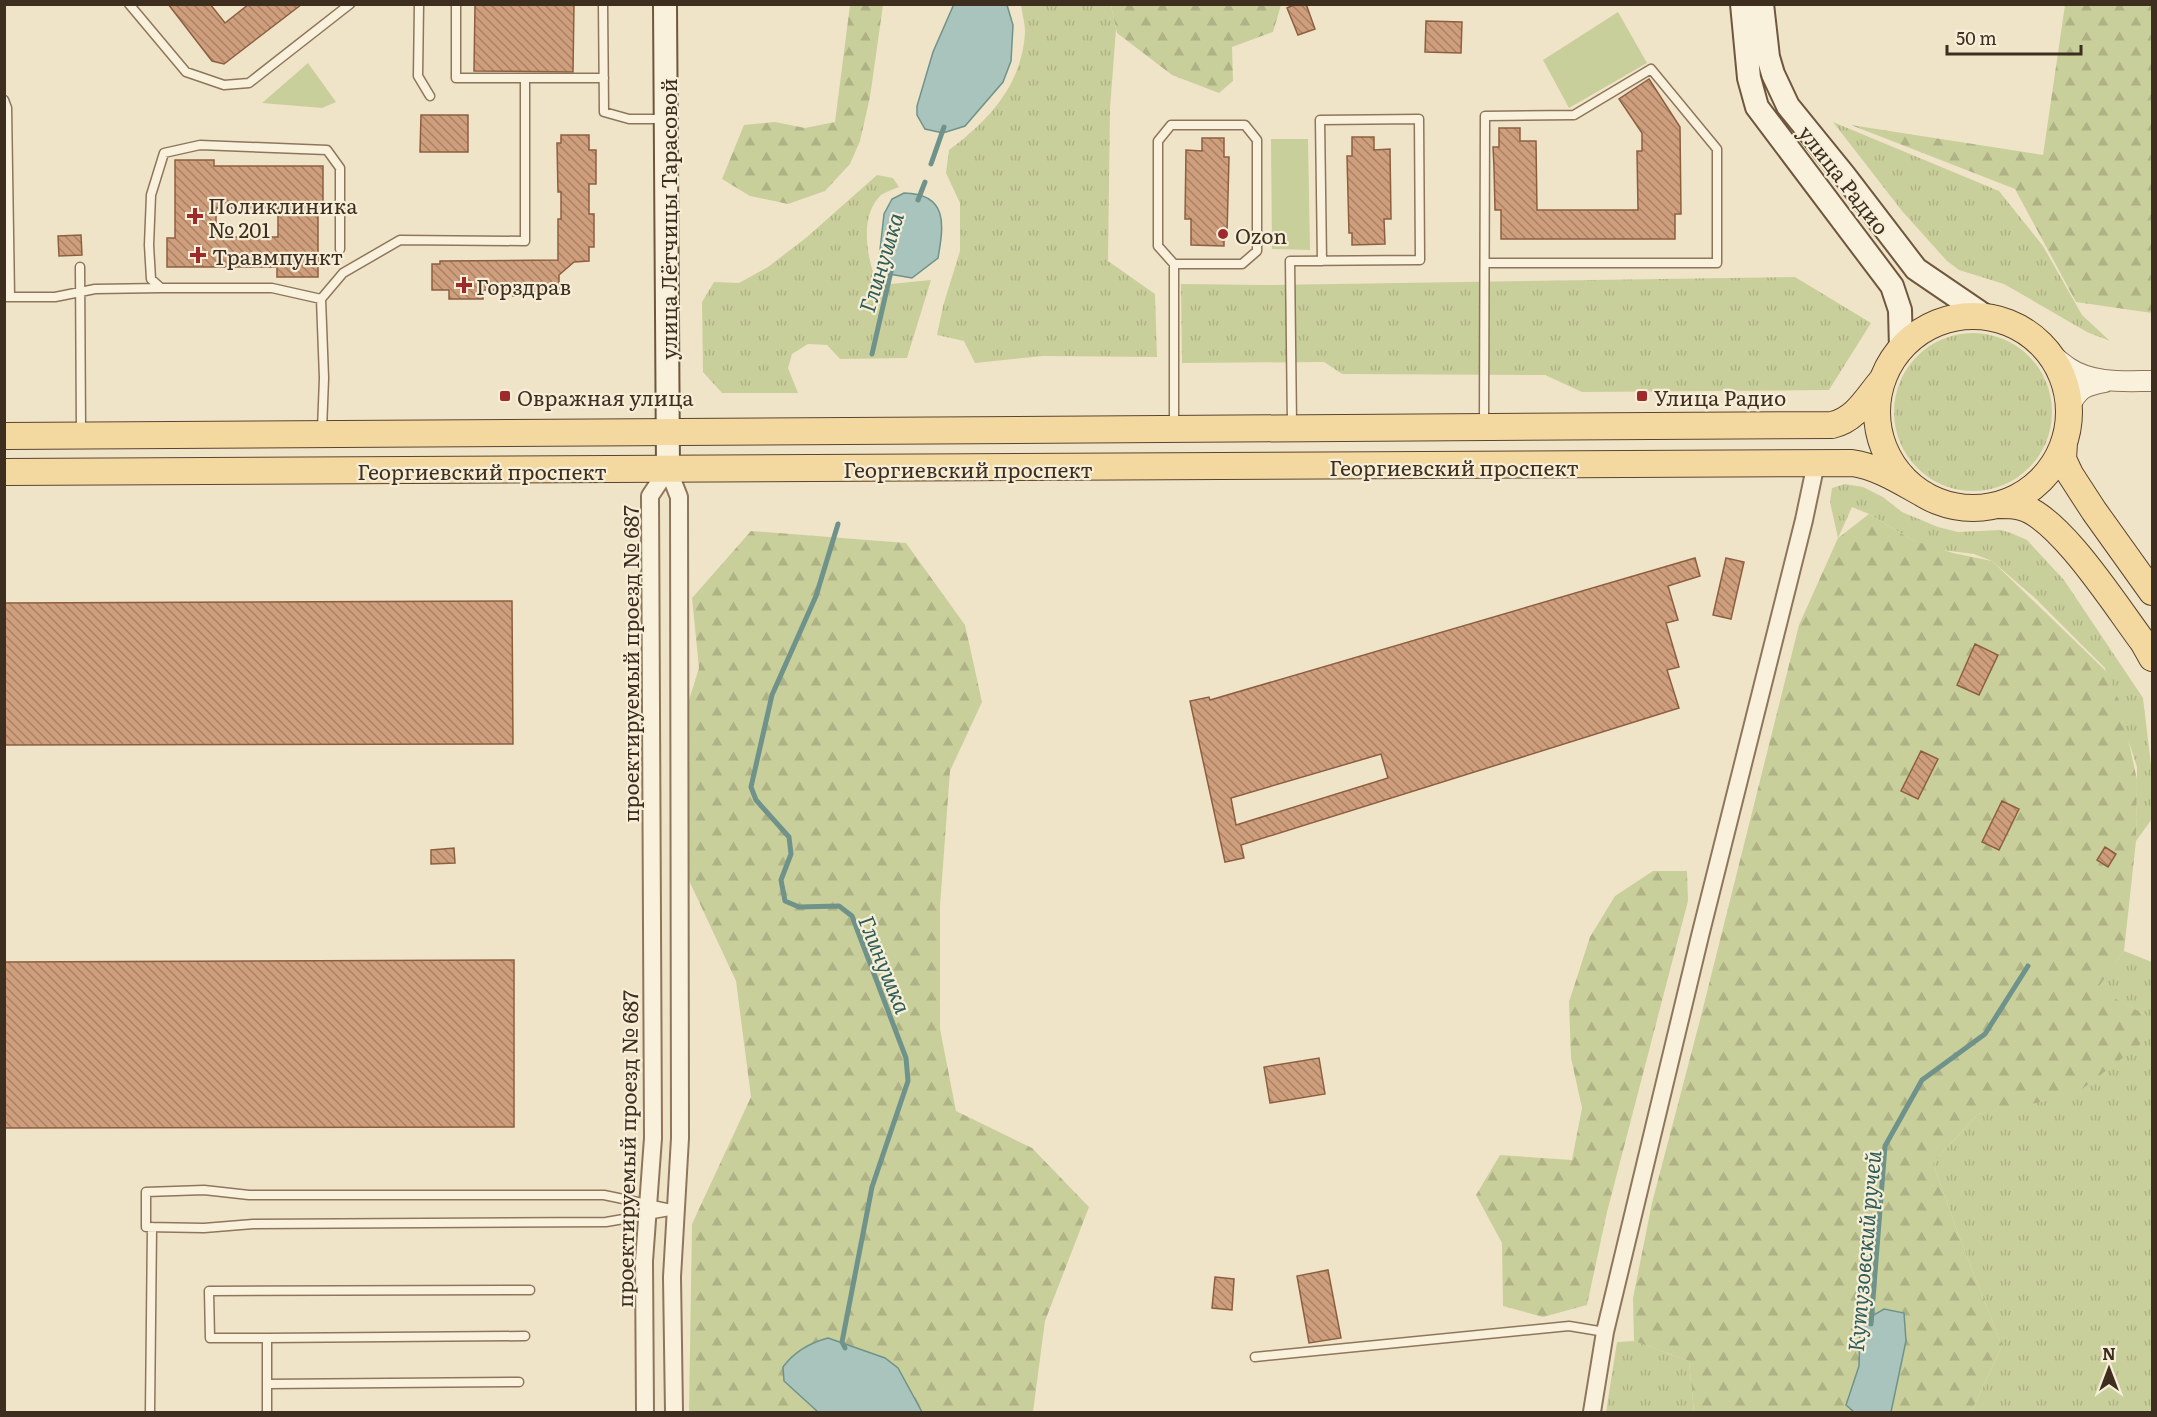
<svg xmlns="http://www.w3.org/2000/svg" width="2157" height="1417" viewBox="0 0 2157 1417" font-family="Literata,serif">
	<defs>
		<pattern id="grass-tufts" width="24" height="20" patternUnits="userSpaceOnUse" patternTransform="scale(1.5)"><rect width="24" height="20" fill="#c9cf9b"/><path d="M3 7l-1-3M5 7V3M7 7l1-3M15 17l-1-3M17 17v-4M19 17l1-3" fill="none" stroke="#aeb285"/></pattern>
		<pattern id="forest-firs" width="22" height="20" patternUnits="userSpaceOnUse" patternTransform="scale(1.5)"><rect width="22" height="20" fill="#c9cf9b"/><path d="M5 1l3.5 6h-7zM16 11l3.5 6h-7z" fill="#aeb285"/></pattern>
		<pattern id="building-back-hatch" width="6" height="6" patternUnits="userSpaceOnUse" patternTransform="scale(1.5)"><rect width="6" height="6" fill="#cf9f7d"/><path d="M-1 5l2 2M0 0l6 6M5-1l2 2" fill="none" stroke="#a98266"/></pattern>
	</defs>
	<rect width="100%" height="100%" fill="#f0e4c8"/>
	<path fill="url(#grass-tufts)" d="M 1021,5 L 1111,5 L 1116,29 L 1110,109 L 1108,261 L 1155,294 L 1157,357 L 1043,356 L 975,363 L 964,341 L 937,335 L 943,306 L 960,251 L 960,203 L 946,173 L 949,150 C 989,120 1022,85 1025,32 C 1025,23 1022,13 1021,5 Z
		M 1833,122 L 1999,191 L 2043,246 L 2082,315 L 2110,341 L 2087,332 L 2004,284 L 1959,270 L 1947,261 L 1902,211 Z
		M 877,175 L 893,178 L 899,187 C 893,189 886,192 881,195 C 861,214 866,249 873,272 L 891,284 L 931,280 L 907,358 L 840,359 L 827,345 L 808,344 L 792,354 L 788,368 L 798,393 L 722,393 L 703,372 L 702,302 L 714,282 L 739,283 L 768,267 L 807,237 Z
		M 1795,277 L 1871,323 L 1829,390 L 1582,392 L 1545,375 L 1342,374 L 1324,362 L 1182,363 L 1181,284 L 1268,285 Z
		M1894 412a79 79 0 1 1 158 0a79 79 0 1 1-158 0Z
		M 1845,484 L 1863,487 L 1883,497 L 1902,512 L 1938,527 L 1958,532 L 2001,530 L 2011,533 L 2027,540 L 2064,580 L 2143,698 L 2152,773 L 2152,819 L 2136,841 L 2137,767 L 2105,668 L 2036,599 L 1992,561 L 1974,554 L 1934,549 L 1912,540 L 1869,514 L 1852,507 L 1838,538 L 1830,502 L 1832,488 Z
		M 2124,951 L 2152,962 L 2152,1412 L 1971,1412 L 2002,1346 L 1956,1228 L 1933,1163 L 1978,1114 L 2023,1104 L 2146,1015 L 2096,989 Z
		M 1634,1341 L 1689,1361 L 1694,1412 L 1606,1412 L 1617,1342 Z"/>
	<path fill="url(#forest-firs)" d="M 850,5 L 883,5 L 870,97 L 860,141 L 850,164 L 825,191 L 788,204 L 750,196 L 722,179 L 744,125 L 775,122 L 805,128 L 835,122 Z
		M 1111,5 L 1111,4 L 1281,5 L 1273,32 L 1232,47 L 1233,81 L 1219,93 L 1172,75 L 1117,33 Z
		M 2065,5 L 2152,5 L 2152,313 L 2076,302 L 2015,189 L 1851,125 L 2043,155 Z
		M 1869,514 L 1912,540 L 1953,553 L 1992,561 L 2106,671 L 2121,705 L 2137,780 L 2136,841 L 2124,951 L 2097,989 L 2146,1015 L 2142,1043 L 2073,1096 L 1978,1114 L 1933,1163 L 1956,1228 L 2002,1346 L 1971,1412 L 1694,1412 L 1689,1361 L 1634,1341 L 1633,1298 L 1652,1203 L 1700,1020 L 1799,625 L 1838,538 Z
		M 751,531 L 906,543 L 965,625 L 982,702 L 950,771 L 940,906 L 940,1029 L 956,1111 L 1032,1148 L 1089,1207 L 1045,1321 L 1033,1412 L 689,1412 L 692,1224 L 751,1097 L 736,981 L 686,874 L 685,713 L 699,668 L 692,598 Z
		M 1653,871 L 1687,871 L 1688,901 L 1607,1212 L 1587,1305 L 1543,1317 L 1503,1306 L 1502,1243 L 1476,1195 L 1500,1155 L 1572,1160 L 1582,1108 L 1571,1058 L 1569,1002 L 1590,937 L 1615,896 Z"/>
	<path fill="#c9cf9b" d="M 1618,12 L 1647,63 L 1569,108 L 1543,60 Z
		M 308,63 L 336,102 L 322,108 L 262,103 Z
		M 1271,139 L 1308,139 L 1310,250 L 1272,249 Z"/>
	<path fill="#a9c4bc" stroke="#6f938a" stroke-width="1.5" d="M 954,4 L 1007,5 L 1013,25 L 1011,61 L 1003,82 L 965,126 L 943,133 L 925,129 L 917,115 L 917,106 L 933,52 Z
		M 904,193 C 948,194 944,224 938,258 L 912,278 L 889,274 L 879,259 L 884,214 L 892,199 Z
		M 1884,1309 L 1904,1313 L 1906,1341 L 1891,1412 L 1854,1412 L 1846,1405 L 1859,1366 L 1860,1323 Z
		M 828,1338 L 885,1358 L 898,1368 L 922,1412 L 818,1412 L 784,1381 L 783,1367 C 794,1352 809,1343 828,1338 Z"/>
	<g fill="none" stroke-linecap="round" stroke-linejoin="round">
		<path stroke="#6f938a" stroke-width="5" d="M 931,164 L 944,127
			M 918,200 L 925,182
			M 872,354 L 892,267
			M 838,524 L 816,596 L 772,695 L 751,787 L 756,800 L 789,837 L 791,854 L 781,880 L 785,901 L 799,907 L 839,906 L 852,916 L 906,1058 L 908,1081 L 872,1187 L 842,1342 L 845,1348
			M 1871,1324 L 1885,1146 L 1922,1080 L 1985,1034 L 2028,966"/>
	</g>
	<path fill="url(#building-back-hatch)" stroke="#8d5f41" stroke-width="1.5" fill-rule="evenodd" d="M 168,4 L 210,4 L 225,23 L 249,4 L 302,4 L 224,64 L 212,61 Z
		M 475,4 L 574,4 L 573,72 L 474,71 Z
		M 1296,4 L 1306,4 L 1315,29 L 1298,35 L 1287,8 Z
		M 1426,21 L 1462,22 L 1461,53 L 1425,52 Z
		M 1649,79 L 1680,127 L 1681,214 L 1675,214 L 1675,239 L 1501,239 L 1501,210 L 1495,210 L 1494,167 L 1493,147 L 1499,147 L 1499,128 L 1520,128 L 1520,141 L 1536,141 L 1537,210 L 1638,210 L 1637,151 L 1642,151 L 1642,133 L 1619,99 Z
		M 421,115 L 468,115 L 468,152 L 420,152 Z
		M 561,135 L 589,135 L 589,150 L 596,150 L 596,184 L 589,184 L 589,214 L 594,214 L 594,247 L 589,247 L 589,261 L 574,262 L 559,275 L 559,289 L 544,289 L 544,296 L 513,296 L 513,290 L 483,290 L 483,299 L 449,299 L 449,290 L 432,290 L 432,264 L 440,264 L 440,261 L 558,260 L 558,219 L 561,219 L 561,192 L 558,192 L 557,143 L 561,143 Z
		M 1352,137 L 1374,137 L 1374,150 L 1390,149 L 1391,219 L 1384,219 L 1385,244 L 1352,245 L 1352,233 L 1349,233 L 1347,156 L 1352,156 Z
		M 1202,138 L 1224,138 L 1224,157 L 1229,157 L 1227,234 L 1224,234 L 1224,246 L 1191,245 L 1191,219 L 1185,219 L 1186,150 L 1202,151 Z
		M 175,160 L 214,160 L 214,166 L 323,166 L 323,206 L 318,206 L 318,277 L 277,277 L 277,267 L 167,267 L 167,238 L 175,238 ZM 216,208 L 278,208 L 278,237 L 216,237 Z
		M 81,235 L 82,255 L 59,256 L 58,236 Z
		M 1695,558 L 1700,576 L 1668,586 L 1678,620 L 1666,623 L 1679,667 L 1667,670 L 1679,708 L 1241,845 L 1244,858 L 1225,862 L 1190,701 L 1209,697 L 1210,700 ZM 1381,754 L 1388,778 L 1236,825 L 1231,798 Z
		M 1726,558 L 1744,562 L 1731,619 L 1713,615 Z
		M 512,601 L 513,744 L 4,745 L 4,603 Z
		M 1975,644 L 1998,655 L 1979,695 L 1957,685 Z
		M 1921,751 L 1938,759 L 1918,799 L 1901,791 Z
		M 2002,801 L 2019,809 L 1999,850 L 1982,842 Z
		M 2105,847 L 2116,854 L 2108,867 L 2097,860 Z
		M 454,848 L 455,863 L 431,864 L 431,850 Z
		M 514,960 L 514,1127 L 4,1128 L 4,962 Z
		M 1319,1058 L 1325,1094 L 1270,1103 L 1264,1067 Z
		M 1328,1270 L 1341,1338 L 1309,1343 L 1297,1276 Z
		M 1215,1277 L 1234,1279 L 1232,1310 L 1212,1308 Z"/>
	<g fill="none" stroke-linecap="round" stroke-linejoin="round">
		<defs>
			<path id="service" d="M 129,4 L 186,72 L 224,85 L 249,83 L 350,4
				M 419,4 L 418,76 L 430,96
				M 456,4 L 456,78 L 604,78
				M 603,4 L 604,112 L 629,119 L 663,119
				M 4,100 L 7,108 L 10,297
				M 1174,264 L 1242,264 L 1257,251 L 1257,140 L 1245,125 L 1171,125 L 1158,141 L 1158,246 L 1174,264 L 1174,426
				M 80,267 L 81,432
				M 6,297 L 55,297 L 95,289 L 161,288
				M 321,299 L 343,273 L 400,240 L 525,241 L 525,78
				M 1292,425 L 1290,261 L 1420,260 L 1419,119 L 1320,120 L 1322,261
				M 1484,425 L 1485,116 L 1574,115 L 1651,69 L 1717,149 L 1717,263 L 1485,263
				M 322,430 L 324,378 L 321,299 L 272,288 L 161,288 L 151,279 L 149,245 L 151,195 L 164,153 L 200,145 L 327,150 L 340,168 L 340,249
				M 204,1190 L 249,1195 L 604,1195 L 676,1210 L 606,1222 L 253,1224 L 204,1228 L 146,1227 L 146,1192 Z
				M 267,1338 L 525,1336
				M 1255,1357 L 1569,1326 L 1605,1332
				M 267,1384 L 519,1382
				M 150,1412 L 152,1227
				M 267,1412 L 267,1338 L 210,1338 L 209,1291 L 530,1290"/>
			<path id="minor" d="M 668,469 L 679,497 L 680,1138 L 672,1277 L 674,1412
				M 645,1412 L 644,1261 L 653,1138 L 650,496 L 668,469
				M 1592,1412 L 1605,1332 L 1700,936 L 1804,520 L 1816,463"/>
			<path id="tertiary" d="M 2051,354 C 2057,359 2063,364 2069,368 C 2093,384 2125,381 2152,381
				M 2069,407 C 2079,388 2084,386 2105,382"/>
			<path id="secondary" d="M 665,4 L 668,469
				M 1742,4 L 1749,78 L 1757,107 L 1892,286 L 1900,310 L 1901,349
				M 1762,4 L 1768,57 L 1773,74 L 1788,106 L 1844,175 L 1916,269 L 1985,316"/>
			<path id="primary" d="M1877 412a96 96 0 1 1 192 0a96 96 0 1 1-192 0Z
				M 4,436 L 1832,425 C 1857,419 1867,397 1883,379
				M 2064,443 L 2063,459 L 2070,474 L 2094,511 L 2152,592
				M 4,472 L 1852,463 C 1879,467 1901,482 1925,495
				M 1998,505 C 2005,505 2014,505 2021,507 C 2060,517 2118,609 2143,642 L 2152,658"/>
		</defs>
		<use href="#service" stroke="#8d765c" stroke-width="11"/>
		<use href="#minor" stroke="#8d765c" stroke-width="20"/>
		<use href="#tertiary" stroke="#8d765c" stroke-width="22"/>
		<use href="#secondary" stroke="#6f573f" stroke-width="26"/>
		<use href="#primary" stroke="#5b4430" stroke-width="28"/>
		<use href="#service" stroke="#faf1dc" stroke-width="8"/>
		<use href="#minor" stroke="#faf1dc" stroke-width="16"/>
		<use href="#tertiary" stroke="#faf1dc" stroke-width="20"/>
		<use href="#secondary" stroke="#faf1dc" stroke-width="22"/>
		<use href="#primary" stroke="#f3d9a0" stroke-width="26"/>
	</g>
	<g fill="#9e2a2b" stroke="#f7eed8" stroke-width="2">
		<path d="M192 207h6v6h6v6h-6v6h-6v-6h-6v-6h6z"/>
		<circle cx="1223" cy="234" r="6"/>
		<path d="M195 246h6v6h6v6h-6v6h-6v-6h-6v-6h6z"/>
		<path d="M461 276h6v6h6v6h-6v6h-6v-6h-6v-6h6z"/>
		<rect x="499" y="390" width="12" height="12" rx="3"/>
		<rect x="1636" y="390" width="12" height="12" rx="3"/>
	</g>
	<g text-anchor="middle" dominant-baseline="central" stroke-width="4.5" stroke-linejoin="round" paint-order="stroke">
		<g font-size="21" fill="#3d2e20" stroke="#f7eed8">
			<text transform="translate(1845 179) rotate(52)">улица Радио</text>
			<text transform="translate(667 219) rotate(-90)">улица Лётчицы Тарасовой</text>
			<text x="1454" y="466">Георгиевский проспект</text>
			<text x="968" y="468">Георгиевский проспект</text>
			<text x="482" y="470">Георгиевский проспект</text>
			<text transform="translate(629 664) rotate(-90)">проектируемый проезд № 687</text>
			<text transform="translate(626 1149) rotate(-89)">проектируемый проезд № 687</text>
		</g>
		<g font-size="21" fill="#3d2e20" stroke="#f7eed8" text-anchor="start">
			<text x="208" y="204">Поликлиника<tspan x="208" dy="24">№ 201</tspan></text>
			<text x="1235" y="234">Ozon</text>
			<text x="212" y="255">Травмпункт</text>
			<text x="476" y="285">Горздрав</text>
			<text x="517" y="396">Овражная улица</text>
			<text x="1654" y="396">Улица Радио</text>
		</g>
		<g font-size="22" font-style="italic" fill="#2f5d5a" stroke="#f7eed8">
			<text transform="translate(880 262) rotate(-73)">Глинушка</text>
			<text transform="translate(886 964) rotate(68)">Глинушка</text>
			<text transform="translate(1863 1251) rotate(-85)">Кутузовский ручей</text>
		</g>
	</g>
	<rect width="2157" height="1417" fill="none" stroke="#3d2e20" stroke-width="12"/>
	<g transform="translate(2109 1369)" stroke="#f7eed8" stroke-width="4.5" paint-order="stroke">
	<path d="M0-4.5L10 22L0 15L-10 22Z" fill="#3d2e20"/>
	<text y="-9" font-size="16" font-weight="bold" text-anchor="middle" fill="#3d2e20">N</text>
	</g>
	<path d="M1947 45v9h134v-9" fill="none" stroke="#3d2e20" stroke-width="3"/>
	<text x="1956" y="45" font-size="18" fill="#3d2e20" stroke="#f7eed8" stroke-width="4.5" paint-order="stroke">50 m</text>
</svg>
